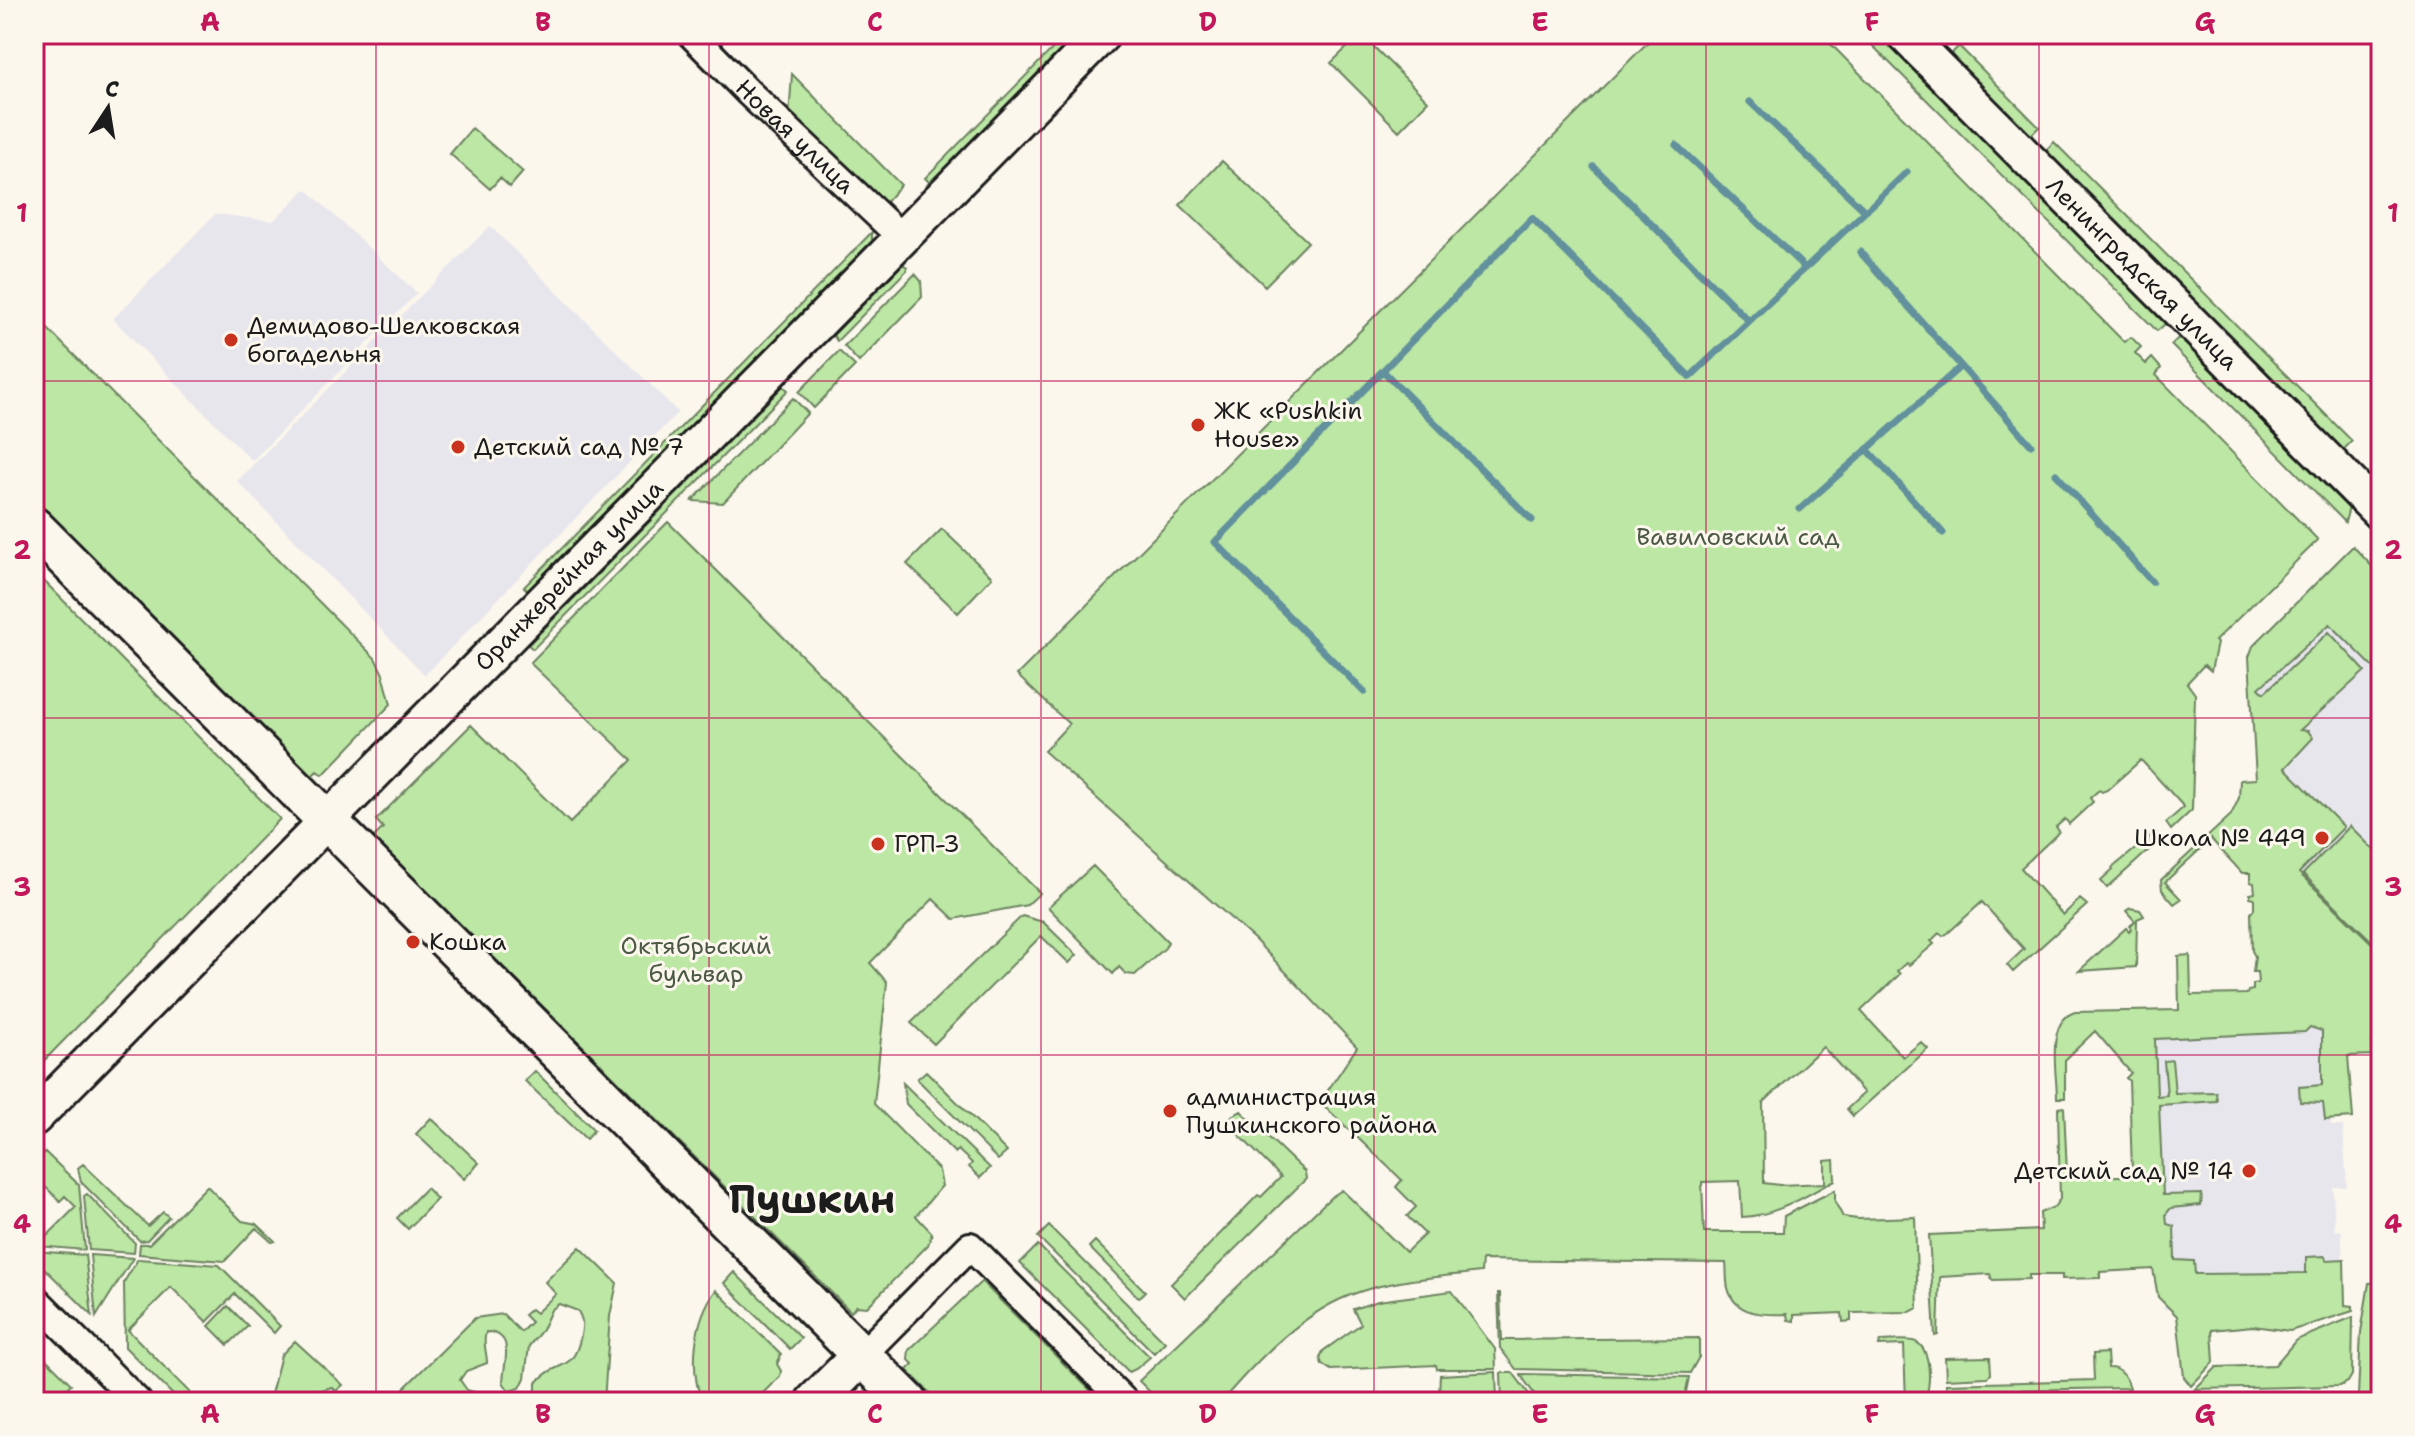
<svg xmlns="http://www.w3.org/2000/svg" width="2415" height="1436" viewBox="0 0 2415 1436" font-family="'Shantell Sans',sans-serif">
	<rect width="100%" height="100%" fill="#fbf7ec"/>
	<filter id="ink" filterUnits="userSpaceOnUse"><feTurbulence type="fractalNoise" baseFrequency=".0125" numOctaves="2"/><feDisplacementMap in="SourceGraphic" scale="16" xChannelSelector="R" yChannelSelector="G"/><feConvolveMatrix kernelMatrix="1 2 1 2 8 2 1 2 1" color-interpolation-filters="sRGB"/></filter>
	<g filter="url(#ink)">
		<path fill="#e8e6ed" d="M 306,189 L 417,293 L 252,461 L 113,319 L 215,214 L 273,221 Z
			M 490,226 L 678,412 L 425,675 L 237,481 Z
			M 2381,587 L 2381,1021 L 2326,1025 L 2331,1126 L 2343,1126 L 2347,1187 L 2333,1187 L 2335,1230 L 2342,1231 L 2343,1308 L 2164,1309 L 2140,1029 L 2275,1024 L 2253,655 Z"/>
		<path fill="#bce7a4" stroke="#6c8260" stroke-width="2" d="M 1067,34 L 1080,34 L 931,184 L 925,178 Z
			M 1361,34 L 1428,101 L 1399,131 L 1331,63 Z
			M 1656,34 L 1821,34 L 2124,342 L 2131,337 L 2141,347 L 2135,353 L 2146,364 L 2152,358 L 2161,368 L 2156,375 L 2318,540 L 2215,641 L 2217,643 L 2211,671 L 2204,665 L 2187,683 L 2195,694 L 2192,810 L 2171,830 L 2166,823 L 2184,807 L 2141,760 L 2107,790 L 2102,792 L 2099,790 L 2090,798 L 2093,802 L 2069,824 L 2065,819 L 2056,827 L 2059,831 L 2056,835 L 2021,868 L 2063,915 L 2080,899 L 2087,905 L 2013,972 L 2007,965 L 2024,949 L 1982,902 L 1948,933 L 1943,936 L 1939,933 L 1931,941 L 1934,944 L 1909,965 L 1906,963 L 1897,971 L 1900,974 L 1861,1011 L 1903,1057 L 1921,1042 L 1928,1049 L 1853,1116 L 1847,1109 L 1864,1093 L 1823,1047 L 1763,1103 L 1764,1183 L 1780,1185 L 1825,1183 L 1825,1161 L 1834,1160 L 1835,1180 C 1805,1196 1776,1216 1742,1217 L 1740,1181 L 1702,1182 L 1704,1232 L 1783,1232 L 1784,1216 L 1835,1190 L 1835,1202 L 1843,1217 L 1858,1219 L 1915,1217 L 1918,1308 L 1910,1312 L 1851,1313 L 1851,1321 L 1843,1322 L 1842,1313 L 1794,1315 L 1794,1321 L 1788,1320 L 1787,1314 C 1765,1315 1735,1316 1728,1288 C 1726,1281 1727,1271 1726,1263 L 1482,1260 L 1481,1272 C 1441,1277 1398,1279 1359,1292 C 1305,1309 1257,1360 1221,1402 L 1160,1402 L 1139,1381 L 1330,1198 L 1342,1190 L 1406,1252 L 1425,1234 L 1407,1216 L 1416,1207 L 1396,1187 L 1402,1180 L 1320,1102 L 1357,1047 L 1255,940 L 1044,751 L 1069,724 L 1017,675 Z
			M 1861,34 L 1882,34 L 2164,318 L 2165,324 L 2157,331 Z
			M 1959,46 L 2039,127 L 2029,137 L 1949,56 Z
			M 792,74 L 901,185 L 883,205 L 789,118 Z
			M 472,128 L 523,172 L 510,187 L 500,178 L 490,189 L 450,154 Z
			M 2054,142 L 2352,441 L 2342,451 L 2044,152 Z
			M 1222,161 L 1308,242 L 1265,286 L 1180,205 Z
			M 872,232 L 872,241 L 528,591 L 524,587 Z
			M 903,264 L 907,267 L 906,271 L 837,341 L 833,335 Z
			M 915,274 L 921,281 L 922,297 L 859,362 L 844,346 Z
			M 34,315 L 375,658 L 383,674 L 391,704 L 323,775 L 317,771 L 312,776 L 34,498 Z
			M 2178,338 L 2186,340 L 2350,504 L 2345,522 L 2171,345 Z
			M 839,351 L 855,366 L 814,408 L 799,392 Z
			M 783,386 L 788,390 L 533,649 L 528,645 Z
			M 793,398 L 808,413 L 723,503 L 692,501 Z
			M 668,522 L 1040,893 L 1027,905 L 954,919 L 933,899 L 870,963 L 887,982 L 874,1104 L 939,1170 L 942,1186 L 916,1216 L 932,1233 L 928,1245 L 867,1307 L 856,1306 L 851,1312 L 373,838 L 383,828 L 376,820 L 471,725 L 570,823 L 632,760 L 530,663 Z
			M 942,529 L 992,577 L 958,613 L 907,564 Z
			M 2353,546 L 2381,576 L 2381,666 L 2376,670 L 2330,624 L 2259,688 L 2264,693 L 2329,632 L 2365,671 L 2300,730 L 2308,731 L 2313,738 L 2285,768 L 2344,827 L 2299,873 L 2381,952 L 2381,1028 L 2372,1042 L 2375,1055 L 2348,1056 L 2353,1118 L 2325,1120 L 2323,1103 L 2300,1102 L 2299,1087 L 2322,1085 L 2322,1031 L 2310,1027 L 2305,1032 L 2155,1039 L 2157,1096 L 2167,1095 L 2164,1061 L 2172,1060 L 2175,1093 L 2216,1092 L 2217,1101 L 2159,1105 L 2163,1195 L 2202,1194 L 2201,1205 L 2171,1208 L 2166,1214 L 2167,1224 L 2174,1226 L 2175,1260 L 2194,1261 L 2195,1274 L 2306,1273 L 2306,1257 L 2325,1256 L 2326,1260 L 2344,1259 L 2345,1305 L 2353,1306 L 2353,1311 L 2290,1331 L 2253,1326 L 2212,1330 L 2214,1362 L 2191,1386 L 2184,1377 L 2177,1316 L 2158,1297 L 2153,1269 L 2100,1272 L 2100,1278 L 2062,1279 L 2062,1275 L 2029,1275 L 2029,1279 L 1992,1280 L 1990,1274 L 1940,1277 L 1938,1335 L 1935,1336 L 1929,1235 L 2041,1230 L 2040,1213 L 2054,1207 L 2060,1199 L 2058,1108 L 2064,1107 L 2067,1173 L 2070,1176 L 2127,1176 L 2127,1172 L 2132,1171 L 2129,1081 L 2126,1078 L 2131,1073 L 2095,1031 L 2065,1060 L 2065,1098 L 2057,1098 C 2057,1073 2045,1021 2075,1012 L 2179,1010 L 2178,956 L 2190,955 L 2191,995 L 2247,994 L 2248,991 L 2253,990 L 2253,984 L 2258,983 L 2257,972 L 2253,972 L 2255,956 L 2252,951 L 2251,913 L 2254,909 L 2254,898 L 2250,897 L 2250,894 L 2255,893 L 2254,883 L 2250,882 L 2250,873 L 2242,873 L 2211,839 L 2165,882 L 2181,899 L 2174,904 L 2162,890 L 2161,880 L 2231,815 L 2239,798 L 2240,780 L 2256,779 L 2249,657 L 2253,646 Z
			M 34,571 L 280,819 L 34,1071 Z
			M 2350,826 L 2381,857 L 2381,950 L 2303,874 Z
			M 2156,832 L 2160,840 L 2107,888 L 2101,881 L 2113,870 L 2112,868 Z
			M 1093,866 L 1168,942 L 1165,948 L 1135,975 L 1126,974 L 1119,967 L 1113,974 L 1048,907 Z
			M 2130,908 L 2140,910 L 2144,916 L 2137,919 L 2136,967 L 2079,971 L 2126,928 L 2129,931 L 2131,929 L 2130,926 L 2135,921 L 2126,911 Z
			M 1022,916 L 1043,922 L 1077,955 L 1069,963 L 1041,936 L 934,1044 L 911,1023 Z
			M 535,1071 L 594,1130 L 586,1139 L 525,1081 Z
			M 926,1071 L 1007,1152 L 998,1160 L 917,1079 Z
			M 903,1083 L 990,1168 L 980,1178 L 969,1167 L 972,1163 L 958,1150 L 955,1153 L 906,1104 Z
			M 1241,1111 L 1305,1172 L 1306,1179 L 1185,1298 L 1171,1284 L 1258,1195 L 1261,1197 L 1281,1177 L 1225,1121 Z
			M 431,1118 L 479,1163 L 464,1179 L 416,1134 Z
			M 45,1152 L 79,1185 L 85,1250 L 37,1246 L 76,1207 L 65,1196 L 60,1201 L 34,1176 L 34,1164 Z
			M 83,1164 L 148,1226 L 163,1212 L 169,1217 L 147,1240 L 140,1241 L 81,1182 L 78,1168 Z
			M 207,1186 L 242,1221 L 257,1224 L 275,1241 L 272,1242 L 256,1228 L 225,1261 L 139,1254 L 140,1244 L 149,1244 Z
			M 426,1188 L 437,1199 L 408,1229 L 397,1218 Z
			M 87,1194 L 135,1243 L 134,1253 L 89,1250 L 84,1196 Z
			M 1049,1226 L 1165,1342 L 1154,1353 L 1038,1237 Z
			M 1095,1241 L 1145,1291 L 1139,1298 L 1089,1247 Z
			M 1038,1245 L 1150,1357 L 1136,1369 L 1129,1372 L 1020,1263 Z
			M 580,1247 L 617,1283 L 610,1316 L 604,1402 L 541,1402 L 536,1394 L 536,1383 C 558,1358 573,1375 581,1335 C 583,1325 583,1321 578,1311 L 559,1304 L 551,1310 L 542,1330 L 529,1346 L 525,1378 L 520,1388 L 509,1391 L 503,1382 C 504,1361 516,1333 486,1332 C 482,1343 487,1352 487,1363 L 466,1371 L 460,1380 L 467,1390 L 485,1395 L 485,1402 L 390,1402 L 475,1318 L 503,1314 L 521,1332 L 531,1322 L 524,1315 L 531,1309 L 536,1313 L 556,1294 L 545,1282 Z
			M 34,1251 L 85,1255 L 92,1315 L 34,1258 Z
			M 90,1255 L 133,1258 L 96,1317 Z
			M 138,1259 L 219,1265 L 280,1326 L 274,1333 L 235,1294 L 207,1322 L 171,1287 L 128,1330 L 199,1402 L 180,1402 L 125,1347 L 124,1282 Z
			M 734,1272 L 801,1338 L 790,1349 L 724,1283 Z
			M 982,1281 L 982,1282 L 1102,1402 L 939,1402 L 907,1370 L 913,1364 L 908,1359 L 909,1350 Z
			M 2381,1282 L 2381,1395 L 2358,1396 L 2361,1332 L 2369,1283 Z
			M 716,1290 L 781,1355 L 777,1364 L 781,1371 L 780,1376 L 754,1402 L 702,1402 C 689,1368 694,1319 716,1290 Z
			M 1452,1291 L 1495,1349 L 1496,1369 L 1437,1369 L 1436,1365 L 1331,1370 L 1322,1364 L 1320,1358 L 1323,1351 L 1361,1324 L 1353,1309 L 1378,1301 Z
			M 1498,1293 L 1500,1293 L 1502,1340 L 1699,1338 L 1699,1357 L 1690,1373 L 1516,1369 L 1500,1348 Z
			M 228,1306 L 248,1326 L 228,1345 L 209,1326 Z
			M 2353,1317 L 2352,1375 L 2348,1382 L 2340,1386 L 2195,1389 L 2217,1367 L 2275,1365 L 2296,1340 Z
			M 295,1341 L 343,1385 L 336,1391 L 332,1387 L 282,1402 L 269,1402 L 281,1355 Z
			M 1880,1341 C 1890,1341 1903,1339 1913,1341 C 1932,1346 1932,1387 1924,1401 L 1906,1402 L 1904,1345 L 1879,1346 Z
			M 34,1347 L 71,1384 L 54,1401 L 34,1398 Z
			M 2107,1353 L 2108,1368 C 2121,1368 2126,1376 2130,1388 L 1946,1391 L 1946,1384 L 2094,1380 L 2093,1354 Z
			M 1990,1357 L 1991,1374 L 1987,1377 L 1946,1379 L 1945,1358 Z
			M 1496,1372 L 1497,1402 L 1456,1402 L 1439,1394 L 1440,1375 Z
			M 1501,1373 L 1513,1373 L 1535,1402 L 1502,1402 Z
			M 1520,1374 L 1689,1377 L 1684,1402 L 1540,1402 Z"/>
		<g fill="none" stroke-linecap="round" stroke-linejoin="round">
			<path stroke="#62909c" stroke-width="7" d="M 1750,102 L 1865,211
				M 1676,145 L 1805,268
				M 1594,167 L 1749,321
				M 1860,252 L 2031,445
				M 1384,372 L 1532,520
				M 1867,449 L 1943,533
				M 2056,474 L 2152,582
				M 1800,509 L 1961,366
				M 1364,692 L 1215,542 L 1532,218 L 1690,377 L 1907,172"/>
			<defs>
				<g id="minor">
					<path id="s1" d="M 691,34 L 749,93 L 902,238"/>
					<path d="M 34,1298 L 138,1402"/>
					<path d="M 862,1355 L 970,1246 L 1125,1402"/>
				</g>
				<g id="tertiary">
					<path id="s2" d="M 1904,34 L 2381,514"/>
					<path id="s3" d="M 34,1118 L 1103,34"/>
				</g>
				<path id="secondary" d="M 34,527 L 908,1402
					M 815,1402 L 862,1355"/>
			</defs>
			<use href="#minor" stroke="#1c1c1c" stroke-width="32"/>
			<use href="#tertiary" stroke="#1c1c1c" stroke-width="40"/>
			<use href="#secondary" stroke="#1c1c1c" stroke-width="44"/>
			<use href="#minor" stroke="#fbf7ec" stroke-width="26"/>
			<use href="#tertiary" stroke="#fbf7ec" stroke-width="34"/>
			<use href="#secondary" stroke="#fbf7ec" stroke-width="38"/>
		</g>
	</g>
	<path fill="none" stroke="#c2185b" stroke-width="2" stroke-opacity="0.55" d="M 376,34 L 376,1402M 709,34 L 709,1402M 1041,34 L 1041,1402M 1374,34 L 1374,1402M 1706,34 L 1706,1402M 2039,34 L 2039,1402M 34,381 L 2381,381M 34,718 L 2381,718M 34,1055 L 2381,1055"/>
	<g fill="#c8321e" stroke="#fbf7ec" stroke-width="3">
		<circle cx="231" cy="340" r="8"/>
		<circle cx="1198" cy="425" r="8"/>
		<circle cx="458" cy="447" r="8"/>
		<circle cx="2322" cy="838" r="8"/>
		<circle cx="878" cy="844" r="8"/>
		<circle cx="413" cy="942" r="8"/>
		<circle cx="1170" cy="1111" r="8"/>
		<circle cx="2249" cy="1171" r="8"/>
	</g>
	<g text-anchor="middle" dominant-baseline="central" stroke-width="6" stroke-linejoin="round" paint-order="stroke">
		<g font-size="24" fill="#1c1c1c" stroke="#fbf7ec">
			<text stroke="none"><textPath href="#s1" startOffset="146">Новая улица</textPath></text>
			<text stroke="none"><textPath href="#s2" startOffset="338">Ленинградская улица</textPath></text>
			<text stroke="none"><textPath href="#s3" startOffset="762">Оранжерейная улица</textPath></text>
		</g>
		<g font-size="24" fill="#1c1c1c" stroke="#fbf7ec" text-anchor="start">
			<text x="247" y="326">Демидово-Шелковская<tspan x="247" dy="28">богадельня</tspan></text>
			<text x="1214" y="411">ЖК «Pushkin<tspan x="1214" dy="28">House»</tspan></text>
			<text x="474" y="447">Детский сад № 7</text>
			<text x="2306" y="838" text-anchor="end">Школа № 449</text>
			<text x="894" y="844">ГРП-3</text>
			<text x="429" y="942">Кошка</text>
			<text x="1186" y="1097">администрация<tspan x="1186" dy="28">Пушкинского района</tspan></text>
			<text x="2233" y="1171" text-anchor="end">Детский сад № 14</text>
		</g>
		<g font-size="24" fill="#4c5945" stroke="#fbf7ec">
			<text x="1738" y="537">Вавиловский сад</text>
			<text x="696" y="946">Октябрьский<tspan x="696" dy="28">бульвар</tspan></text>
		</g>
		<g font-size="40" font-weight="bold" fill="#1c1c1c" stroke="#fbf7ec">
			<text x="812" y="1199">Пушкин</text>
		</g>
	</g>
	<rect width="2415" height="1436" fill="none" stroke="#fbf7ec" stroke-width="88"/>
	<g transform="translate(108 108) rotate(12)" stroke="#fbf7ec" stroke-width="6" paint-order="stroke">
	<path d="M0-6L14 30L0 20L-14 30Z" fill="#1c1c1c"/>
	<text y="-12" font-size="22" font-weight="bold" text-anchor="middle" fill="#1c1c1c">С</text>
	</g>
	<rect x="44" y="44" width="2327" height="1348" fill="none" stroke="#c2185b" stroke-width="3"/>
	<g font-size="26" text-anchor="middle" font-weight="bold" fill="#c2185b">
		<text x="210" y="31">A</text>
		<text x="543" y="31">B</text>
		<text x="875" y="31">C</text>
		<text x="1208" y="31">D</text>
		<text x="1540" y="31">E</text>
		<text x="1872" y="31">F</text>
		<text x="2205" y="31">G</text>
		<text x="22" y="222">1</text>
		<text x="2393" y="222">1</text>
		<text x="22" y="559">2</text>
		<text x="2393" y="559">2</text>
		<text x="22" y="896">3</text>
		<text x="2393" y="896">3</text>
		<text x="22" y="1233">4</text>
		<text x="2393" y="1233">4</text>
		<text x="210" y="1423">A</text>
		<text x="543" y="1423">B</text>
		<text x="875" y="1423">C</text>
		<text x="1208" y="1423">D</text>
		<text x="1540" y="1423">E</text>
		<text x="1872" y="1423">F</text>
		<text x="2205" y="1423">G</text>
	</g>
</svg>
